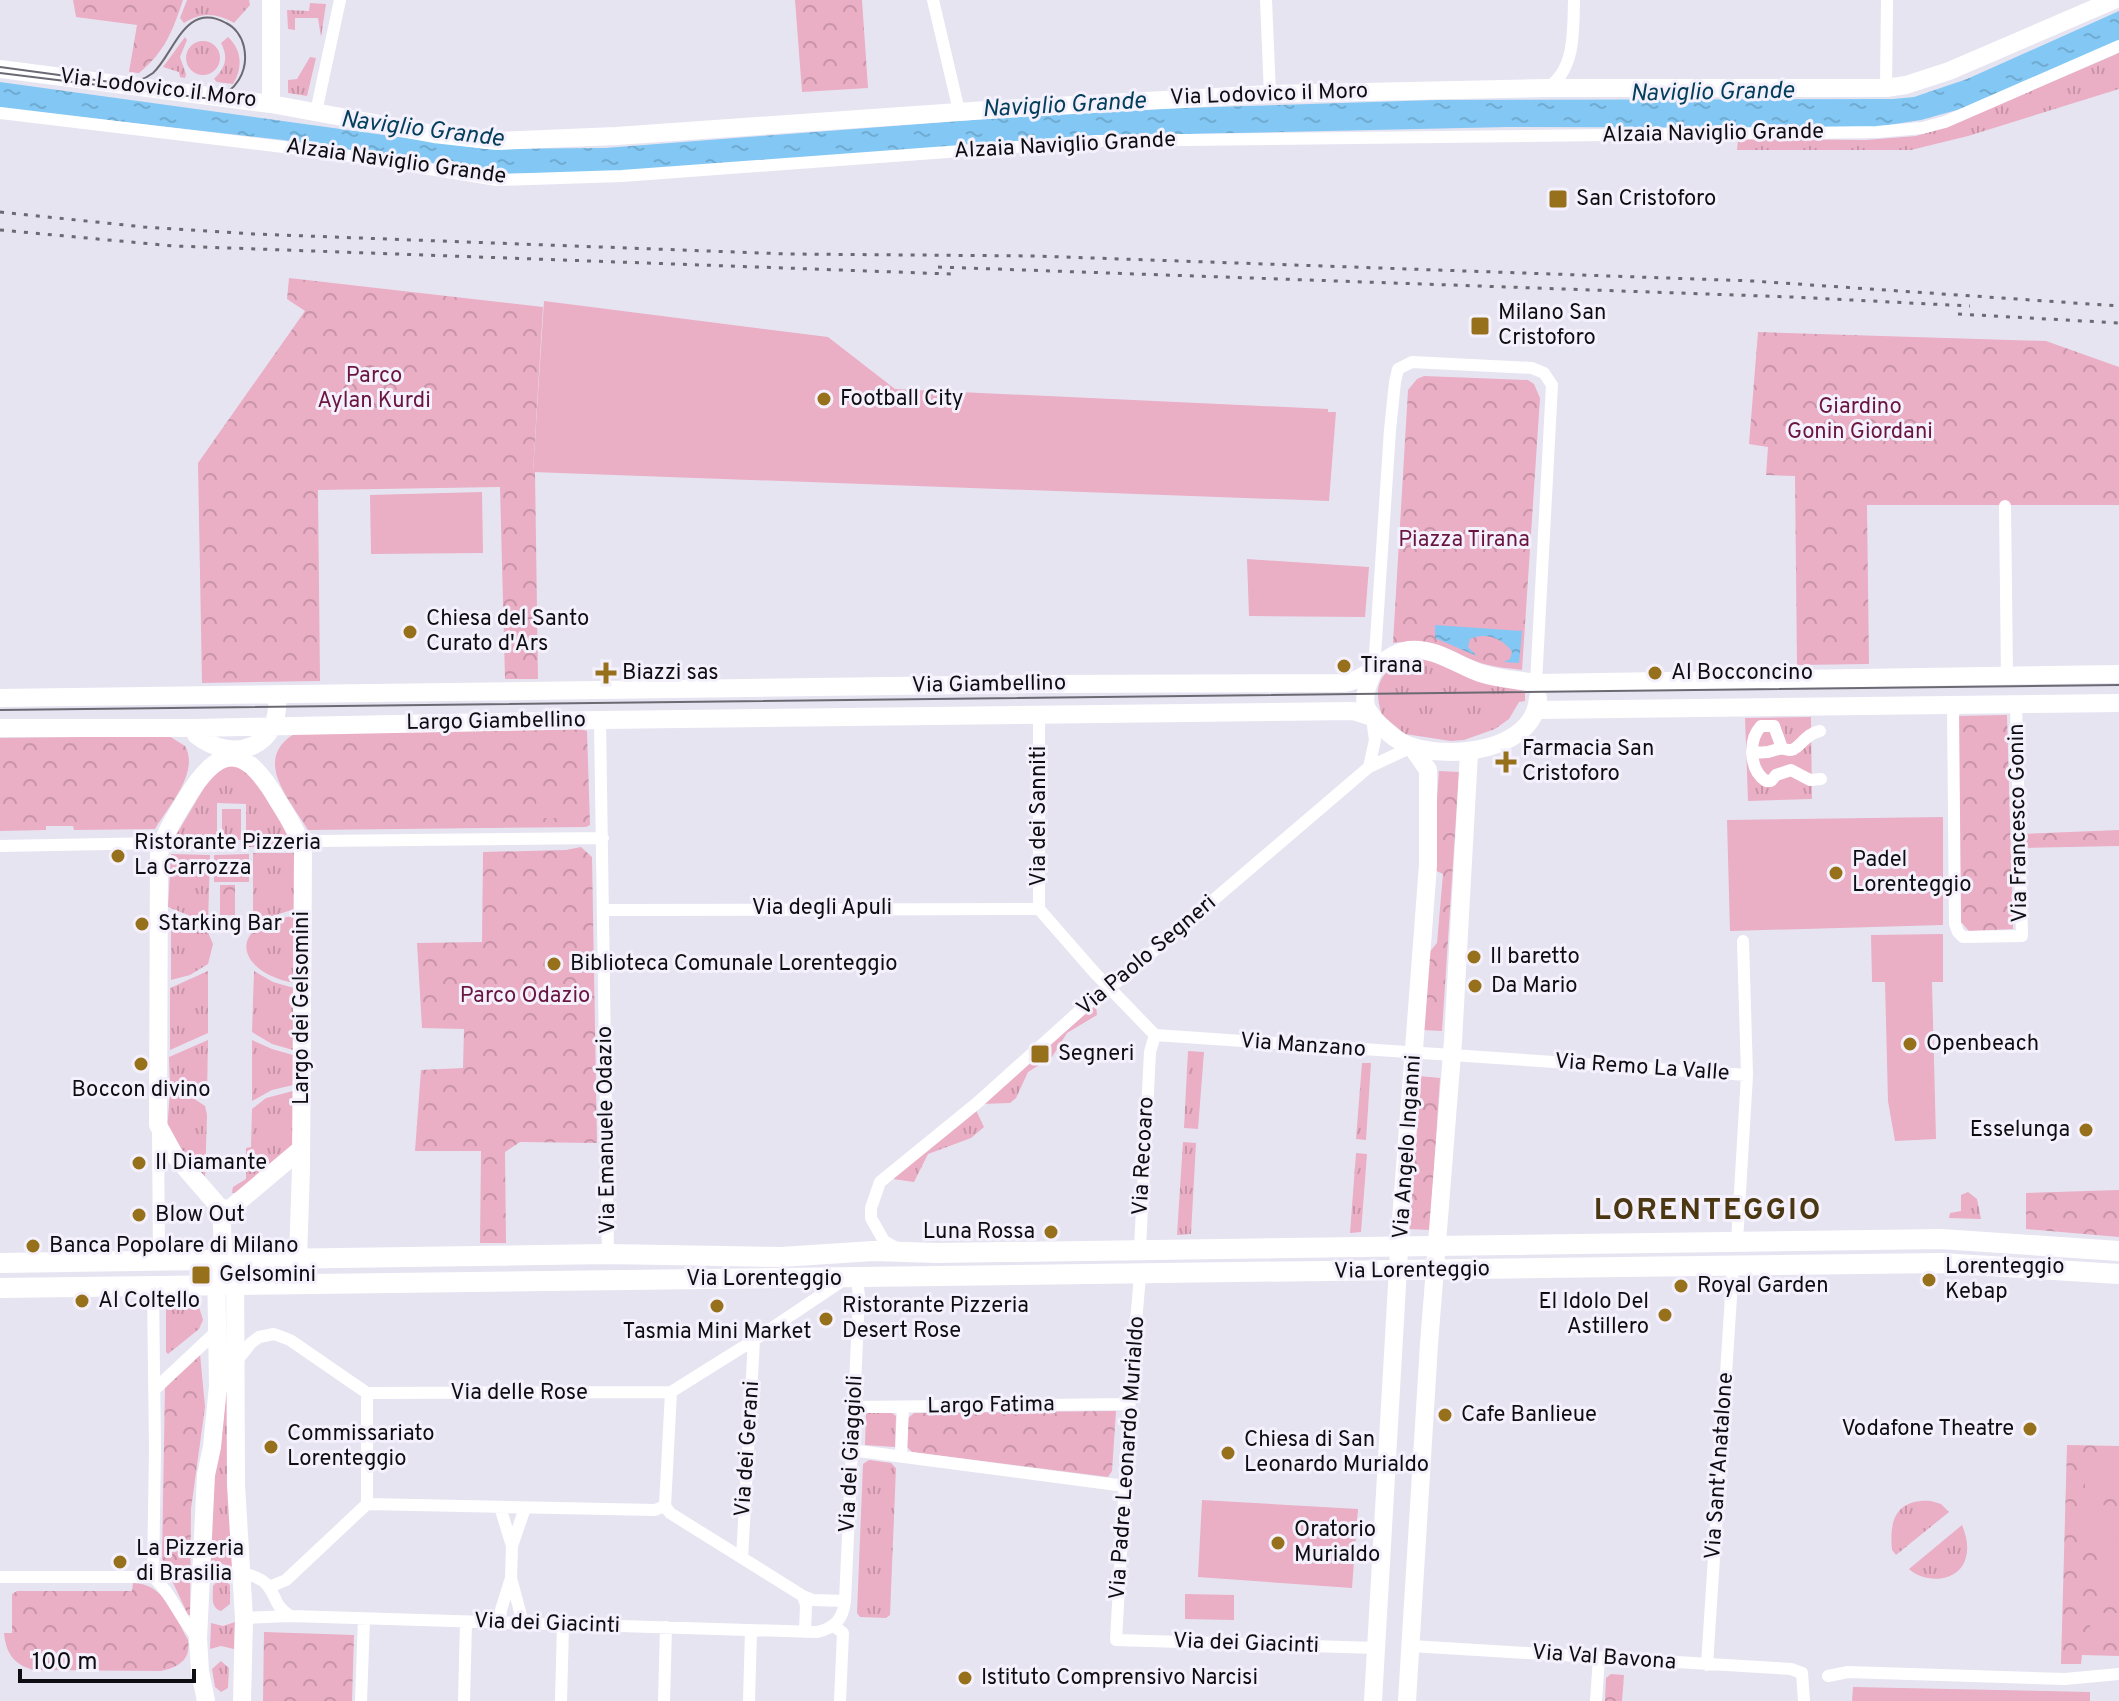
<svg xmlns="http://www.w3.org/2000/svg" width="2119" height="1701" viewBox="0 0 2119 1701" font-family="Overpass,sans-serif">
	<defs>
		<pattern id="grass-tufts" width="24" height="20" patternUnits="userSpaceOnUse" patternTransform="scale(2)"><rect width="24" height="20" fill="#eaaec5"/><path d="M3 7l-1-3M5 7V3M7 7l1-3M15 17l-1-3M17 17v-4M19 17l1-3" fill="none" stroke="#c894a8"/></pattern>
		<pattern id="park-crowns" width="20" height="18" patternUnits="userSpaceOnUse" patternTransform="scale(2)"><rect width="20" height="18" fill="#eaaec5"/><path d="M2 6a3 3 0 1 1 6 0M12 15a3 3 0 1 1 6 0" fill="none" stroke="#c894a8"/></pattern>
		<pattern id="water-ripples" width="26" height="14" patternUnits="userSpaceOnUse" patternTransform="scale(2)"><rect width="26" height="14" fill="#83c8f5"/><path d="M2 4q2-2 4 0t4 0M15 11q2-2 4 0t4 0" fill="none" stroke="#70abd1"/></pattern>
	</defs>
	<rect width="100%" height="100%" fill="#e7e4f2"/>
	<path fill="url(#grass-tufts)" d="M 187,0 L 249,0 L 250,5 L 234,23 C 216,13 202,12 184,23 L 180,18 Z
		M 310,3 L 326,4 L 321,37 L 318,18 L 295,18 L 295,30 L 288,29 L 287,10 L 309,11 Z
		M 185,37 L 187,40 L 180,57 L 186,74 L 185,78 L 180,77 L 179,72 L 163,67 Z
		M 228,37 C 242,50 243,68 233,84 L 217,82 L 214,79 C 225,68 229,58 221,43 Z
		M186 58a17 17 0 1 1 34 0a17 17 0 1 1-34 0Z
		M 2119,53 L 2119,89 L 1968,136 L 1911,150 L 1737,150 L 1738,139 L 1866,140 L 1916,136 L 1949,126 Z
		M 310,57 L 316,58 L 307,96 L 288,93 L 288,80 L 297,79 Z
		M 1405,657 L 1423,658 L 1525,690 L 1525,701 L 1519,702 L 1509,719 L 1495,729 L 1464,740 L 1451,741 L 1405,734 L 1382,715 C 1372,685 1381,673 1405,657 Z
		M 1811,717 L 1812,799 L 1748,801 L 1745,718 Z
		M 226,765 L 251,770 L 296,847 L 246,847 L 246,804 L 217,803 L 217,848 L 169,847 L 211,776 Z
		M 222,809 L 241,809 L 241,840 L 222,840 Z
		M 253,853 L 298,853 L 298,908 L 253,922 Z
		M 171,854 L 210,855 L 208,923 L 168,907 Z
		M 249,854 L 249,882 L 214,882 L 214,855 Z
		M 171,915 L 207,930 L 213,944 L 208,964 L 190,975 L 171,980 Z
		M 294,916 L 294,983 C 233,971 228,923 294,916 Z
		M 208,971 L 208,1033 L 170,1050 L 170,988 Z
		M 254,971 L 273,982 L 294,988 L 293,1050 L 272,1044 L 252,1032 Z
		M 1096,1005 L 1097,1015 L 1067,1033 L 1052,1057 L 1028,1072 L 1016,1098 L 1010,1103 L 981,1104 Z
		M 208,1040 L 207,1098 L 170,1087 L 169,1057 Z
		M 252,1040 L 272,1049 L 293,1055 L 293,1085 L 272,1090 L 252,1101 Z
		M 1188,1051 L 1204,1052 L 1198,1129 L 1184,1128 Z
		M 1362,1063 L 1371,1063 L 1366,1140 L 1356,1139 Z
		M 293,1091 L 296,1134 L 291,1151 L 244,1193 L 232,1193 L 233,1187 L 246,1179 L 246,1148 L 251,1147 L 252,1109 L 266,1098 Z
		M 170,1092 L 190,1096 L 205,1106 L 207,1115 L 205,1179 L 167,1131 Z
		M 975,1108 L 984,1127 L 971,1138 L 928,1154 L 914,1182 L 893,1179 Z
		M 1183,1142 L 1196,1143 L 1191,1234 L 1177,1235 Z
		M 1356,1153 L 1367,1154 L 1361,1232 L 1350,1233 Z
		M 1968,1192 L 1977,1199 L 1981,1219 L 1949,1218 L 1950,1213 L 1961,1211 L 1961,1195 Z
		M 187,1299 L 199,1307 L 203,1320 L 199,1329 L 168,1354 L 166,1352 L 166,1304 L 169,1299 Z
		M 227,1387 L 235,1568 L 223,1564 L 208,1567 L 209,1504 L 220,1448 Z
		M 866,1413 L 892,1413 L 896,1416 L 895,1447 L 865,1445 Z
		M 869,1460 L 891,1463 L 896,1468 L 890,1615 L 886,1618 L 860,1617 L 857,1613 L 863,1464 Z
		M 1931,1501 L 1941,1504 L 1949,1512 L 1896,1555 L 1892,1550 C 1889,1520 1896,1499 1931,1501 Z
		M 1962,1525 C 1966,1535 1969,1546 1966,1557 C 1960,1583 1925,1584 1909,1569 Z
		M 219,1579 L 224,1580 L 230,1585 L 230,1604 L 221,1611 C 210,1608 213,1596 213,1586 Z
		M 235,1622 L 234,1649 L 221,1646 L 210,1649 L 211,1623 L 223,1626 Z
		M 221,1661 L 229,1668 L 228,1688 L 221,1692 L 215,1687 L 212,1669 Z"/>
	<path fill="url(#park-crowns)" d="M 73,0 L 183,0 C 173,30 165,52 139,73 L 129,72 L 137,25 L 76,17 Z
		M 795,0 L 862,0 L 868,88 L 802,92 Z
		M 289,278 L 543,307 L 533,471 L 535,472 L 538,679 L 505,679 L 500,487 L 318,490 L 320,681 L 202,683 L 198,463 L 305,311 L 287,299 Z
		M 1758,332 L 2046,341 L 2119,367 L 2119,505 L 1867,505 L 1869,664 L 1797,665 L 1795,476 L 1766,475 L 1768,447 L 1749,444 Z
		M 1424,376 L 1528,380 L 1534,384 L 1540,398 L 1522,670 C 1507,668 1492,667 1478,662 C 1446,651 1429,638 1393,643 L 1408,390 L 1417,379 Z
		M 2007,715 L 2013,929 L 1969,931 L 1961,922 L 1957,716 Z
		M 577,728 L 587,731 L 590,825 L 586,827 L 308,830 C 290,800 252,760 294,734 Z
		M 169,736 L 185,746 C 200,772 168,807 155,829 L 74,830 L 73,826 L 46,826 L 46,830 L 0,831 L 0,738 Z
		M 1439,771 L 1459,772 L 1442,1031 L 1422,1030 L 1427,955 L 1437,943 L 1443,874 L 1432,869 Z
		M 2119,830 L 2119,846 L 2022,848 L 2021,834 Z
		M 581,847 L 592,857 L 597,1143 L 520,1142 L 505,1152 L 506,1243 L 480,1243 L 481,1151 L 415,1151 L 421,1070 L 463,1068 L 464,1029 L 422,1028 L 417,943 L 482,942 L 483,852 L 566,850 Z
		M 220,885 L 235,885 L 235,915 L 220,915 Z
		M 1419,1076 L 1440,1078 L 1430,1230 L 1409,1229 Z
		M 2119,1190 L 2119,1237 L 2026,1229 L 2026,1193 Z
		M 200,1354 L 205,1407 L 191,1509 L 190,1615 L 188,1615 L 162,1559 L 165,1385 Z
		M 1116,1411 L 1112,1471 L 1108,1477 L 912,1452 L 907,1447 L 908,1418 L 914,1413 Z
		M 2067,1445 L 2119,1446 L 2119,1656 L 2082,1655 L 2081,1664 L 2061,1664 Z
		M 133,1583 C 164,1583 175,1616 188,1640 C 191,1660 179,1667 161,1671 L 33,1670 C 14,1664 6,1654 4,1633 L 12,1633 L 12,1594 L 17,1591 L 132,1591 Z
		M 264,1632 L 354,1635 L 352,1701 L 263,1701 Z
		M 1611,1674 L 1624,1675 L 1622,1701 L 1605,1701 L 1606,1678 Z"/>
	<path fill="#eaaec5" d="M 544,301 L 828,337 L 895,389 L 1328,409 L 1328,412 L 1336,412 L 1329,501 L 533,472 Z
		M 482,492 L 483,553 L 371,554 L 370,495 Z
		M 1247,559 L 1369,567 L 1365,617 L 1249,616 Z
		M 536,795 L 560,795 L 561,818 L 537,818 Z
		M 1943,817 L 1943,925 L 1730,931 L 1727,820 Z
		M 1943,934 L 1943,982 L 1932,982 L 1936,1139 L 1895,1141 L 1888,1101 L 1885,982 L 1872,982 L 1871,935 Z
		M 2085,1457 L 2119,1457 L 2119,1496 L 2085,1496 Z
		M 1202,1500 L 1358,1509 L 1352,1588 L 1198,1577 Z
		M 2083,1504 L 2119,1506 L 2119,1544 L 2082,1543 Z
		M 2091,1565 L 2119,1565 L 2119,1588 L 2090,1588 Z
		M 1185,1594 L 1234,1595 L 1234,1620 L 1185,1619 Z
		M 2090,1613 L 2119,1613 L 2119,1637 L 2090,1636 Z
		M 1853,1687 L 2090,1692 L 2090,1701 L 1852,1701 Z"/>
	<path fill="url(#water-ripples)" d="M 2119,11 L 2119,41 L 1975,105 L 1921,120 L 1869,128 L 1509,127 L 1097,136 L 623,172 L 497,174 L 283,140 L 0,108 L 0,82 L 485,149 L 605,148 L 1090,111 L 1435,100 L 1893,99 L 1914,97 L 1967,79 Z
		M 1435,625 L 1522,631 L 1519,663 L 1504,662 L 1510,659 L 1512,652 C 1503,638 1485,632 1470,639 L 1468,647 L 1477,656 L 1435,638 Z"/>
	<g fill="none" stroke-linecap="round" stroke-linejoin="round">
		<path stroke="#fff" stroke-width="12" d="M 933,0 L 959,111
			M 1266,0 L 1270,94
			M 1547,88 C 1576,70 1573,30 1574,0
			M 1886,88 L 1887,0
			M 316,112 L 340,0
			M 0,113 L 325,152 L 497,180 L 622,176 L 1096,141 L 1877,132 L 1922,128 L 1945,122 L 2119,46
			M 2005,506 L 2007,676
			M 1374,670 L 1390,430 L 1395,382 L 1398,369 L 1412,362 L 1532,368 L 1544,373 L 1552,385 L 1536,683
			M 1953,705 L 1955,924 L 1958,932 L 1963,937 L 2022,936 L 2016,704
			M 1039,714 L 1039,909 L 1094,972 L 1155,1035
			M 600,720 L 608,1254
			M 1820,731 C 1801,734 1799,757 1782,748 L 1774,726 L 1761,726 C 1748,740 1749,770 1766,781 L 1771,781 L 1776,775 L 1791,770 L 1810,780 L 1821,779
			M 1752,753 L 1768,752 L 1782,748
			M 1369,767 L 1375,740 L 1372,719
			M 300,837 L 316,841 L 603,838
			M 0,846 L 162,843
			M 604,910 L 1039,909
			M 1155,1035 L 1747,1075
			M 158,1128 L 159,1261
			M 1737,1242 L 1747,1075 L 1743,941
			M 1140,1248 L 1150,1052 L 1155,1035
			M 898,1249 L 884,1241 L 871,1218 L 871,1208 L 880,1182 L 977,1103 L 1095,997 L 1121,979 L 1369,767 L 1412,747
			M 1140,1275 L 1130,1394 L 1116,1640 L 1376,1648
			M 153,1287 L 155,1450 L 153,1577
			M 235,1363 L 251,1343 L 259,1337 L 274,1334 L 290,1340 L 367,1393 L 671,1392 L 754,1340 L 845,1279
			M 154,1390 L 218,1330
			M 853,1407 L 1129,1404
			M 851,1450 L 1125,1486
			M 901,1456 L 903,1407
			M 367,1504 L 367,1393
			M 665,1506 L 670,1513 L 803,1596 L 813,1600 L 845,1601
			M 665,1506 L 671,1392
			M 500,1507 L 512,1546
			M 742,1558 L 754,1340
			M 201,1576 C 219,1572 255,1569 268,1586 C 278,1599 273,1604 290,1616
			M 0,1577 L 153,1577 C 172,1593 180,1620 198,1638
			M 511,1578 L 523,1623
			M 269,1587 L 286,1580 L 367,1504 L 655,1510 L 665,1506
			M 803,1596 L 806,1605 L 805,1632
			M 244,1618 L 290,1616 L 817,1632 C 835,1628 843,1619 845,1601 L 859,1297 L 857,1278
			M 500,1623 L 501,1610 L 511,1578 L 512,1546 L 525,1508
			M 833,1625 L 843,1633 L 840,1701
			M 1411,1646 L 1791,1669 L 1802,1673 L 1804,1701
			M 1707,1665 L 1733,1266
			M 1828,1676 L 1848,1672 L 2065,1679 L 2119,1674
			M 361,1701 L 364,1619
			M 464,1701 L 466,1622
			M 561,1701 L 563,1625
			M 664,1701 L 666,1627
			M 749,1701 L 751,1630
			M 1596,1701 L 1599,1658"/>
		<path stroke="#fff" stroke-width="18" d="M 0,69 L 271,104 L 434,134 L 497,141 L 616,136 L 987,110 L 1270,94 L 1547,88 L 1886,88 L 1906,85 L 1949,71 L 2114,0
			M 271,104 L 271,0
			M 1374,670 C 1369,681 1363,694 1366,706 C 1368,713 1375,720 1380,725 C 1388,733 1400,743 1410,746 C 1451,760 1534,751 1538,698
			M 0,698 L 1039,684 L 1343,683 C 1368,681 1385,653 1409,650 C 1435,647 1457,665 1480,673 C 1498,679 1517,680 1536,683 L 2119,674
			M 1537,710 L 2119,703
			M 0,728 L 192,728 L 600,720 L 1353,711 L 1372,717
			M 196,735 C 234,765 282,747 277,695
			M 221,1209 L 231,1208 L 301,1149
			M 231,1249 L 235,1260 L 236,1485 L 244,1618 L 242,1701
			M 206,1701 L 200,1671 L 198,1638 L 206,1475 L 212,1447 L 218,1386 L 216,1260 L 223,1246 L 221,1209 L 175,1156 L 158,1125 L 159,854 C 164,834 175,817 186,799 C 221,741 246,746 278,801 C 288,817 298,833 303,851 L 301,1168 L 298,1259
			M 1373,1701 L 1400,1233 L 1428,865 L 1428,770 L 1412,747
			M 1407,1701 L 1429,1344 L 1453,1041 L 1469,753"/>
		<path stroke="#fff" stroke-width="20" d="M 0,1263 L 608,1254 L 781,1257 L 873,1251 L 937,1253 L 1941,1239 L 2119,1251
			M 0,1288 L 1941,1263 L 2119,1274"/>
		<path stroke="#6b6972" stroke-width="2" d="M 0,67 L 118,83 C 130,83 143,81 153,73 C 174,54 185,0 226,23 C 235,27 242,37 244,47 C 249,71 236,93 212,99 L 0,73
			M 0,710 L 2119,685"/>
		<path stroke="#6b6972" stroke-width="3" stroke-dasharray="4 8" stroke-linecap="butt" d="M 0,212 L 144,227 L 253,234 L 788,254 L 1035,256 L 1753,281 L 2119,306
			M 0,230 L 174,246 L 951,274
			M 938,267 L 1792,297 L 1970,306
			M 1958,314 L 2119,323"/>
	</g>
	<g fill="#97701b" stroke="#f4f1fd" stroke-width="3">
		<rect x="1548" y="189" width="20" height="20" rx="4"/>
		<rect x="1470" y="316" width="20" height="20" rx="4"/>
		<circle cx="824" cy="399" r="8"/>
		<circle cx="410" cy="632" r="8"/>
		<circle cx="1344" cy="666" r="8"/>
		<path d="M602 661h8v8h8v8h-8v8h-8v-8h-8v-8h8z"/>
		<circle cx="1655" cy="673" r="8"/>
		<path d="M1502 750h8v8h8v8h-8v8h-8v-8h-8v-8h8z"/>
		<circle cx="118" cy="856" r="8"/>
		<circle cx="1836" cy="873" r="8"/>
		<circle cx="142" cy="924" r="8"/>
		<circle cx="1474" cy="957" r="8"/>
		<circle cx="554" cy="964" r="8"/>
		<circle cx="1475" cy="986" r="8"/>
		<circle cx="1910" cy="1044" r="8"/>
		<rect x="1030" y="1044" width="20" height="20" rx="4"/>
		<circle cx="141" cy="1064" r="8"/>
		<circle cx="2086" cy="1130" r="8"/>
		<circle cx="139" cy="1163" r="8"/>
		<circle cx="139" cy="1215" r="8"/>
		<circle cx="1051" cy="1232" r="8"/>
		<circle cx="33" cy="1246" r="8"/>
		<rect x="191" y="1265" width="20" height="20" rx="4"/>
		<circle cx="1929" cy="1280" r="8"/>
		<circle cx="1681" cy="1286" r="8"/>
		<circle cx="82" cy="1301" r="8"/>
		<circle cx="717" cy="1306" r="8"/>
		<circle cx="1665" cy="1315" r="8"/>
		<circle cx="826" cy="1319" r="8"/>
		<circle cx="1445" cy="1415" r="8"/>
		<circle cx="2030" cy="1429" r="8"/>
		<circle cx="271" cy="1447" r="8"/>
		<circle cx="1228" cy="1453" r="8"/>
		<circle cx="1278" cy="1543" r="8"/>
		<circle cx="120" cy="1562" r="8"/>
		<circle cx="965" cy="1678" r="8"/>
	</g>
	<g text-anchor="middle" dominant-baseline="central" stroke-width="6" stroke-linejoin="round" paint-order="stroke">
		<g font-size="22" fill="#0e0d11" stroke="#f4f1fd">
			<text transform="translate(158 89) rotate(7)">Via Lodovico il Moro</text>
			<text transform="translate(1269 95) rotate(-2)">Via Lodovico il Moro</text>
			<text transform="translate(1713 134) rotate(-1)">Alzaia Naviglio Grande</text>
			<text transform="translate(1065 146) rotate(-3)">Alzaia Naviglio Grande</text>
			<text transform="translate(396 162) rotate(8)">Alzaia Naviglio Grande</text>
			<text transform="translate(989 685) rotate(-1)">Via Giambellino</text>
			<text transform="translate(496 722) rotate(-1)">Largo Giambellino</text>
			<text transform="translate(1039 816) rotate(-90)">Via dei Sanniti</text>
			<text transform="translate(2019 823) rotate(-91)">Via Francesco Gonin</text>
			<text x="822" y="908">Via degli Apuli</text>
			<text transform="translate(1147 956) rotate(-40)">Via Paolo Segneri</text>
			<text transform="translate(302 1008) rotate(-90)">Largo dei Gelsomini</text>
			<text transform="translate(1303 1046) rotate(4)">Via Manzano</text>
			<text transform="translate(1642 1068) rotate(4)">Via Remo La Valle</text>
			<text transform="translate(607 1130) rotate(-91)">Via Emanuele Odazio</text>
			<text transform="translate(1408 1147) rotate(-86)">Via Angelo Inganni</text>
			<text transform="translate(1144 1156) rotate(-87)">Via Recoaro</text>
			<text transform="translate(1412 1271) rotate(-1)">Via Lorenteggio</text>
			<text x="764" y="1279">Via Lorenteggio</text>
			<text x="519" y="1393">Via delle Rose</text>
			<text transform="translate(991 1406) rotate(-1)">Largo Fatima</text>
			<text transform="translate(748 1449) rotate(-86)">Via dei Gerani</text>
			<text transform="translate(852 1454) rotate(-87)">Via dei Giaggioli</text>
			<text transform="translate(1128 1458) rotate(-86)">Via Padre Leonardo Murialdo</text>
			<text transform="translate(1720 1466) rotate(-86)">Via Sant'Anatalone</text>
			<text transform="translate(547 1624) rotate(2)">Via dei Giacinti</text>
			<text transform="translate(1246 1644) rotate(2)">Via dei Giacinti</text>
			<text transform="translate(1604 1658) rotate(4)">Via Val Bavona</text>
		</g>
		<g font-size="22" fill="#0e0d11" stroke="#f4f1fd" text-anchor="start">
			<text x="1576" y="199">San Cristoforo</text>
			<text x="1498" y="313">Milano San<tspan x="1498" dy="25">Cristoforo</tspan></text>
			<text x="840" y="399">Football City</text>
			<text x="426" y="619">Chiesa del Santo<tspan x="426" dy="25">Curato d'Ars</tspan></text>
			<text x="1360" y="666">Tirana</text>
			<text x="622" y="673">Biazzi sas</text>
			<text x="1671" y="673">Al Bocconcino</text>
			<text x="1522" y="749">Farmacia San<tspan x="1522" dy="25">Cristoforo</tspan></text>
			<text x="134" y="843">Ristorante Pizzeria<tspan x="134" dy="25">La Carrozza</tspan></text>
			<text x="1852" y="860">Padel<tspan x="1852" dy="25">Lorenteggio</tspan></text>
			<text x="158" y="924">Starking Bar</text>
			<text x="1490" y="957">Il baretto</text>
			<text x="570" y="964">Biblioteca Comunale Lorenteggio</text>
			<text x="1491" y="986">Da Mario</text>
			<text x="1926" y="1044">Openbeach</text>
			<text x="1058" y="1054">Segneri</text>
			<text x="141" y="1090" text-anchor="middle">Boccon divino</text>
			<text x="2070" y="1130" text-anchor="end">Esselunga</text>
			<text x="155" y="1163">Il Diamante</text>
			<text x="155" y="1215">Blow Out</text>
			<text x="1035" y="1232" text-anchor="end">Luna Rossa</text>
			<text x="49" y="1246">Banca Popolare di Milano</text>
			<text x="1945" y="1267">Lorenteggio<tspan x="1945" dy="25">Kebap</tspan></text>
			<text x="219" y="1275">Gelsomini</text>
			<text x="1697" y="1286">Royal Garden</text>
			<text x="98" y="1301">Al Coltello</text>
			<text x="1649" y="1302" text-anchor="end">El Idolo Del<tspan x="1649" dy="25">Astillero</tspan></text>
			<text x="842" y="1306">Ristorante Pizzeria<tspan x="842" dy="25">Desert Rose</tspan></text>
			<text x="717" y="1332" text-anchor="middle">Tasmia Mini Market</text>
			<text x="1461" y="1415">Cafe Banlieue</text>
			<text x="2014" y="1429" text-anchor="end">Vodafone Theatre</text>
			<text x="287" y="1434">Commissariato<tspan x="287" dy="25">Lorenteggio</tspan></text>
			<text x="1244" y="1440">Chiesa di San<tspan x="1244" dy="25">Leonardo Murialdo</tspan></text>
			<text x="1294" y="1530">Oratorio<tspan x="1294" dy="25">Murialdo</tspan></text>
			<text x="136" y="1549">La Pizzeria<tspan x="136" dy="25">di Brasilia</tspan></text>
			<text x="981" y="1678">Istituto Comprensivo Narcisi</text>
		</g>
		<g font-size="22" fill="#6a1540" stroke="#f4f1fd">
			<text x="374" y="376">Parco<tspan x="374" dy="25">Aylan Kurdi</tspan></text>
			<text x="1860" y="407">Giardino<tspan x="1860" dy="25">Gonin Giordani</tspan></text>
			<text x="1464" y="540">Piazza Tirana</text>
			<text x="525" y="996">Parco Odazio</text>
		</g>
		<g font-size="24" font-style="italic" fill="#033e5b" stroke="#f4f1fd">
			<text transform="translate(1712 93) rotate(-1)">Naviglio Grande</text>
			<text transform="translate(1064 106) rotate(-3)">Naviglio Grande</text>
			<text transform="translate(422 130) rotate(7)">Naviglio Grande</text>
		</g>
		<g font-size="30" font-weight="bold" letter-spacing="2" fill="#4b3812" stroke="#f4f1fd">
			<text x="1708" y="1211">LORENTEGGIO</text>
		</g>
	</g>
	<path d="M20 1669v12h174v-12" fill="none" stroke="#0e0d11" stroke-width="4"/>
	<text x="32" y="1669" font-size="24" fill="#0e0d11" stroke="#f4f1fd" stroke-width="6" paint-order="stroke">100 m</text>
</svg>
